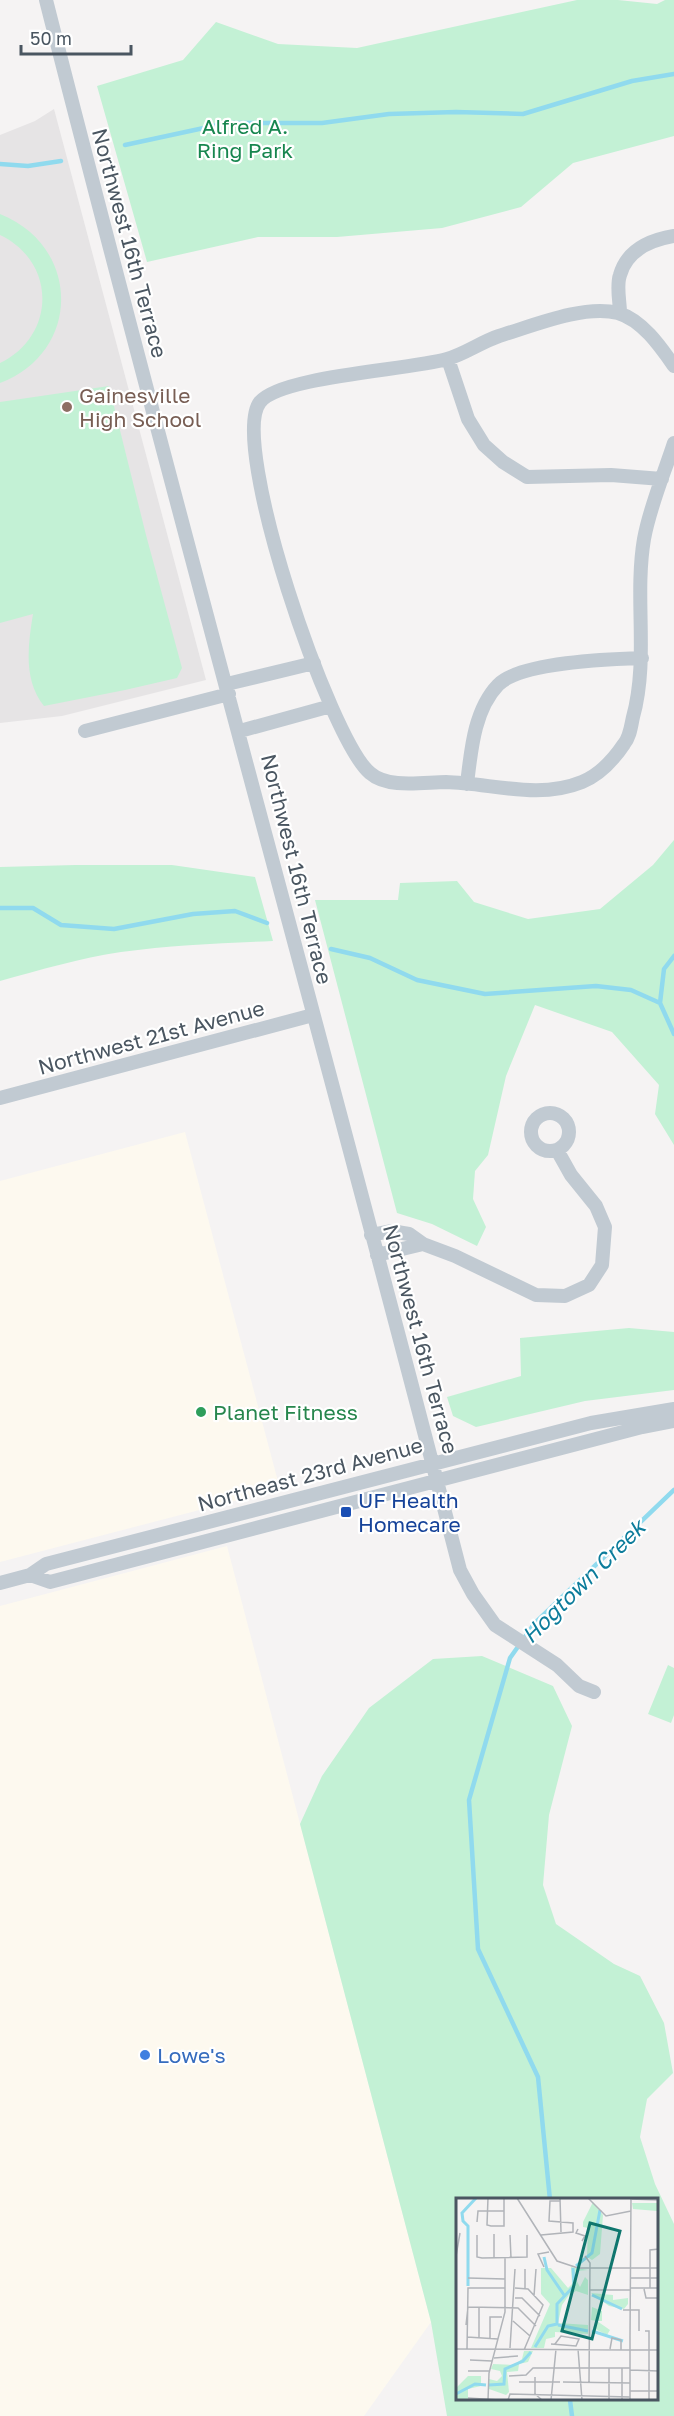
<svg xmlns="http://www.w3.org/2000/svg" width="674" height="2416" viewBox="0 0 674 2416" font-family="'Golos Text',sans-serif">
	<rect width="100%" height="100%" fill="#f5f3f3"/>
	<path fill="#fdf9ef" d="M 185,1132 L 280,1489 L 0,1562 L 0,1181 Z
		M 227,1546 L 431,2322 L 364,2416 L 0,2416 L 0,1606 Z"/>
	<path fill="#e6e4e5" d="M 54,109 L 206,680 L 62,716 L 0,723 L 0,135 L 35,121 Z"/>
	<path fill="#c3f1d5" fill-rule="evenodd" d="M 577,0 L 618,0 L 657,4 L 665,0 L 674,0 L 674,136 L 573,163 L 521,207 L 442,228 L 337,237 L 258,237 L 147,262 L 97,86 L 183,60 L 216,22 L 278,44 L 357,48 Z
		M 0,214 C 81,246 82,352 0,383 L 0,363 C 56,336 57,262 0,235 Z
		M 109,386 L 146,535 L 182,668 L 177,678 L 125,690 L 44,706 C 23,680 28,645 33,614 L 0,623 L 0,402 Z
		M 674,840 L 674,1145 L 655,1114 L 659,1085 L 612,1032 L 535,1005 L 506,1076 L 488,1155 L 475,1171 L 473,1199 L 486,1227 L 477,1246 L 432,1224 L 397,1213 L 315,900 L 398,900 L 400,883 L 457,881 L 474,902 L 528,919 L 600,909 L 653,865 Z
		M 75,865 L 172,865 L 255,877 L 273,941 C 223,943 172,945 121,952 C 80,958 40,970 0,981 L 0,867 Z
		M 629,1328 L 674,1332 L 674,1390 L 585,1401 L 476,1427 L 453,1416 L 447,1397 L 521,1376 L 520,1338 Z
		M 482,1656 L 553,1686 L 572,1726 L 549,1815 L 543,1885 L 556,1924 L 614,1964 L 640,1976 L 664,2023 L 673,2073 L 647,2099 L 640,2137 L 655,2184 L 674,2224 L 674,2416 L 447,2416 L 431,2322 L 300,1824 L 322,1776 L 369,1708 L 433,1659 ZM 458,2200 L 658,2200 L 658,2400 L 458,2400 Z
		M 668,1665 L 674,1668 L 674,1715 L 671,1723 L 648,1714 Z"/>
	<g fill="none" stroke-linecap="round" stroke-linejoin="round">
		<path stroke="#90daee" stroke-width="4.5" d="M 125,145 L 227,123 L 322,123 L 389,114 L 456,112 L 523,114 L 632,81 L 674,74
			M 0,164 L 28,166 L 61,161
			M 0,908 L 33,908 L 61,925 L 114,929 L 193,914 L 235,911 L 267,923
			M 331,949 L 370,958 L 417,980 L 485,994 L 596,986 L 631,990 L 660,1003
			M 660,1003 L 664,969 L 674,956
			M 660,1003 L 674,1034
			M 550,2200 L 538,2077 L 478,1949 L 469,1800 L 510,1658 L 534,1624 L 674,1490
			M 570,2400 L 572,2416"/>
		<path stroke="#c1cad2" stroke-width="14" d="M 46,0 C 179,525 325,1046 460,1570 L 473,1594 L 495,1625 L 557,1665 L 579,1686 L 594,1692
			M 620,313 C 620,302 616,286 620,275 C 627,250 650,240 674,236
			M 448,359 L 468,419 L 484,445 L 503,462 L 527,477 L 611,475 L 662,479
			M 674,366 C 660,346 642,320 618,313 C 584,304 532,326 499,336 C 481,342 465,354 447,359 C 409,370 281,376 260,402 C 228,442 330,740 370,773 C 388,789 424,782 446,782 C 491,783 538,800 582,782 C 599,775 614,759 624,744 C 630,737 631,726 633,717 C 649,659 634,598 644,539 C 650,506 664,474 674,443
			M 227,684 L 314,663
			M 85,731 L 229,694
			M 240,731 L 331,706
			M 467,784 C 471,751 474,710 498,685 C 520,662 610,659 642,658
			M 0,1098 L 313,1015
			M531 1132a19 19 0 1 1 38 0a19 19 0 1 1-38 0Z
			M 371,1235 L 391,1231 L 409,1234 L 423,1244 L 455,1256 L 536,1295 L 565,1296 L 589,1285 L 602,1265 L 605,1227 L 596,1206 L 571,1175 L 557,1150
			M 377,1255 L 423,1244
			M 30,1575 L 50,1582 L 642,1427 L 674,1421
			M 0,1583 L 30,1575 L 46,1564 L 591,1423 L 674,1409"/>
	</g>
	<circle fill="#8d6e63" stroke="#fff" stroke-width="2" cx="67" cy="407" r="6"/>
	<circle fill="#2e9e5b" stroke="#fff" stroke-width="2" cx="201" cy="1412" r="6"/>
	<rect fill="#1a4fb4" stroke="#fff" stroke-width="2" x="340" y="1506" width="12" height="12" rx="3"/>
	<circle fill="#3f7fe0" stroke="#fff" stroke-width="2" cx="145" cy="2055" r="6"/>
	<g text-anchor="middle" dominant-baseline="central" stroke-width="4.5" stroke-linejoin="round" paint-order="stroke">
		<g font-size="21" fill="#17864f" stroke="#fff">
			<text x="245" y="126">Alfred A.<tspan x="245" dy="24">Ring Park</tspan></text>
		</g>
		<g font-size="21" fill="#4a5661" stroke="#fff">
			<text transform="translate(130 243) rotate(75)">Northwest 16th Terrace</text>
			<text transform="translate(297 869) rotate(76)">Northwest 16th Terrace</text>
			<text transform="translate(151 1037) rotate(-15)">Northwest 21st Avenue</text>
			<text transform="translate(421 1339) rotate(75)">Northwest 16th Terrace</text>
			<text transform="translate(310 1474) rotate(-15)">Northeast 23rd Avenue</text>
		</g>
		<g font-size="21" fill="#785e54" stroke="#fff" text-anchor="start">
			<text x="79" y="395">Gainesville<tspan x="79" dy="24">High School</tspan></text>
		</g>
		<g font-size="21" fill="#27864d" stroke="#fff" text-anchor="start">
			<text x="213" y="1412">Planet Fitness</text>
		</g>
		<g font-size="21" fill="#164399" stroke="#fff" text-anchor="start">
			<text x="358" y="1500">UF Health<tspan x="358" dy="24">Homecare</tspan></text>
		</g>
		<g font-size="21" fill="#366cbe" stroke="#fff" text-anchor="start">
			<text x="157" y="2055">Lowe's</text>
		</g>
		<g font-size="22" font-style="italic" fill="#0c7c9b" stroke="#fff">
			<text transform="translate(583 1581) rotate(-45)">Hogtown Creek</text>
		</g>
	</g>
	<g transform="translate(456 2198)">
		<rect width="202" height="202" fill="#f5f3f3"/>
		<path d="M 137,4 L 147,17 L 144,56 L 136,62 L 131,59 L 132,30 L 127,29 L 127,24 ZM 176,5 L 202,5 L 202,18 L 201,13 L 177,11 ZM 115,69 L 132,72 L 120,73 L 118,78 L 124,89 L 129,79 L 132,82 L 132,97 L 120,93 L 113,97 L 106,107 L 102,125 L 132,127 L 132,136 L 99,134 L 99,139 L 90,141 L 88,150 L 75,150 L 94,106 L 85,96 L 85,70 L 95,70 L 112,90 L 116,86 ZM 135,95 L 157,97 L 157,102 L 172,100 L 172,106 L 168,111 L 153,108 ZM 136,109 L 146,113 L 146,123 L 141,123 L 154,132 L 151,137 L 137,130 L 140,123 L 135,122 ZM 68,153 L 77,153 L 72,164 L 63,166 L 62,173 L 51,174 L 53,194 L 50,197 L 33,191 L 33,181 L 41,183 L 46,178 L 44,173 L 35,171 L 37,166 L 58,167 L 66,161 ZM 12,178 L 25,178 L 25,188 L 12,191 L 12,202 L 0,202 L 0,190 Z" fill="#c3f1d5"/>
		<path fill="none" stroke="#90daee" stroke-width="3" d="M 88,59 L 91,72 L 108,97M 120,68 L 136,55 L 144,12M 117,70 L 118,88M 12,88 L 12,28 L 7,23 L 6,15 L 20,0M 136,97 L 166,111M 102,127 L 132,133M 136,133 L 167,143M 79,149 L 92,128 L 101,126 L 101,106 L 118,88M 33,187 L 48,186 L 49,171 L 67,163 L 75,154M 0,196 L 19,186 L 30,187"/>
		<path fill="none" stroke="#b1b4b9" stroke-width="1.5" d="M 32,0 L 31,27 L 35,28 L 48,28 L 48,0M 61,0 L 101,63 L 122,70 L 153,70M 104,0 L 105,34M 132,0 L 150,18 L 175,13M 174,1 L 203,2M 21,24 L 22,13 L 48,13M 122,31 L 120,35 L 129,38 L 126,43M 21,37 L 21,59 L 26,60 L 71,59 L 71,37M 54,37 L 55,60M 85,37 L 117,34 L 117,25 L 93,23 L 94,3 L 104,3M 0,58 L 4,35M 129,58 L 134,65 L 133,184M 38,60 L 38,36M 88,69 L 82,56 L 93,54M 152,70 L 174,70M 174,70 L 203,70M 12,80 L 49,81M 174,80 L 203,80M 59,90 L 72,91 L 87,107 L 68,152M 69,90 L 69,71M 174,90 L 203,90M 194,90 L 194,52 L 203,51M 188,91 L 190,100 L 202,100M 134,92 L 174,92M 78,98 L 80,71M 59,100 L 66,100 L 84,118M 12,109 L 62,110 L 80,128M 167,112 L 183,112 L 183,133M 57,123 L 74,138M 10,127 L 12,109M 189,133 L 193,133 L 193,202M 11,139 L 42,141M 23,139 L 23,109M 174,139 L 175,0M 34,140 L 34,119 L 46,119M 95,146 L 120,148 L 123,141 L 105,138 L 99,146M 54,150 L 59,71M 0,151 L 174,152M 11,151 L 12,90 L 49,90M 122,151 L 126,202M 154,151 L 156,140 L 165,142 L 165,152M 174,152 L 203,152M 38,160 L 62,158M 14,162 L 36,163M 153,170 L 153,202M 166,170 L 166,202M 174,172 L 203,173M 12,173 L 33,173M 53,178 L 70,177 L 77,170 L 174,170M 79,179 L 79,196 L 86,202M 63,184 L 104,184M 107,184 L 174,185M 174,193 L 203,193M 12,200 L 43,202M 32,202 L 33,175 L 49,114 L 49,60M 52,202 L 54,196 L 174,199M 95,202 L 100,151M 174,202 L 174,139"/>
		<path fill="#0f766e" fill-opacity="0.15" stroke="#0f766e" stroke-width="3" d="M 134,25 L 164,33 L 136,141 L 106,133 Z"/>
		<rect width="202" height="202" fill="none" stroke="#4a5661" stroke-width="3"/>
	</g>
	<path d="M21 45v9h110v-9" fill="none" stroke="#4a5661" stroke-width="3"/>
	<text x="30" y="45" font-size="18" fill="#4a5661" stroke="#ffffff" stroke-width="4.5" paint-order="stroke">50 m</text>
</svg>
